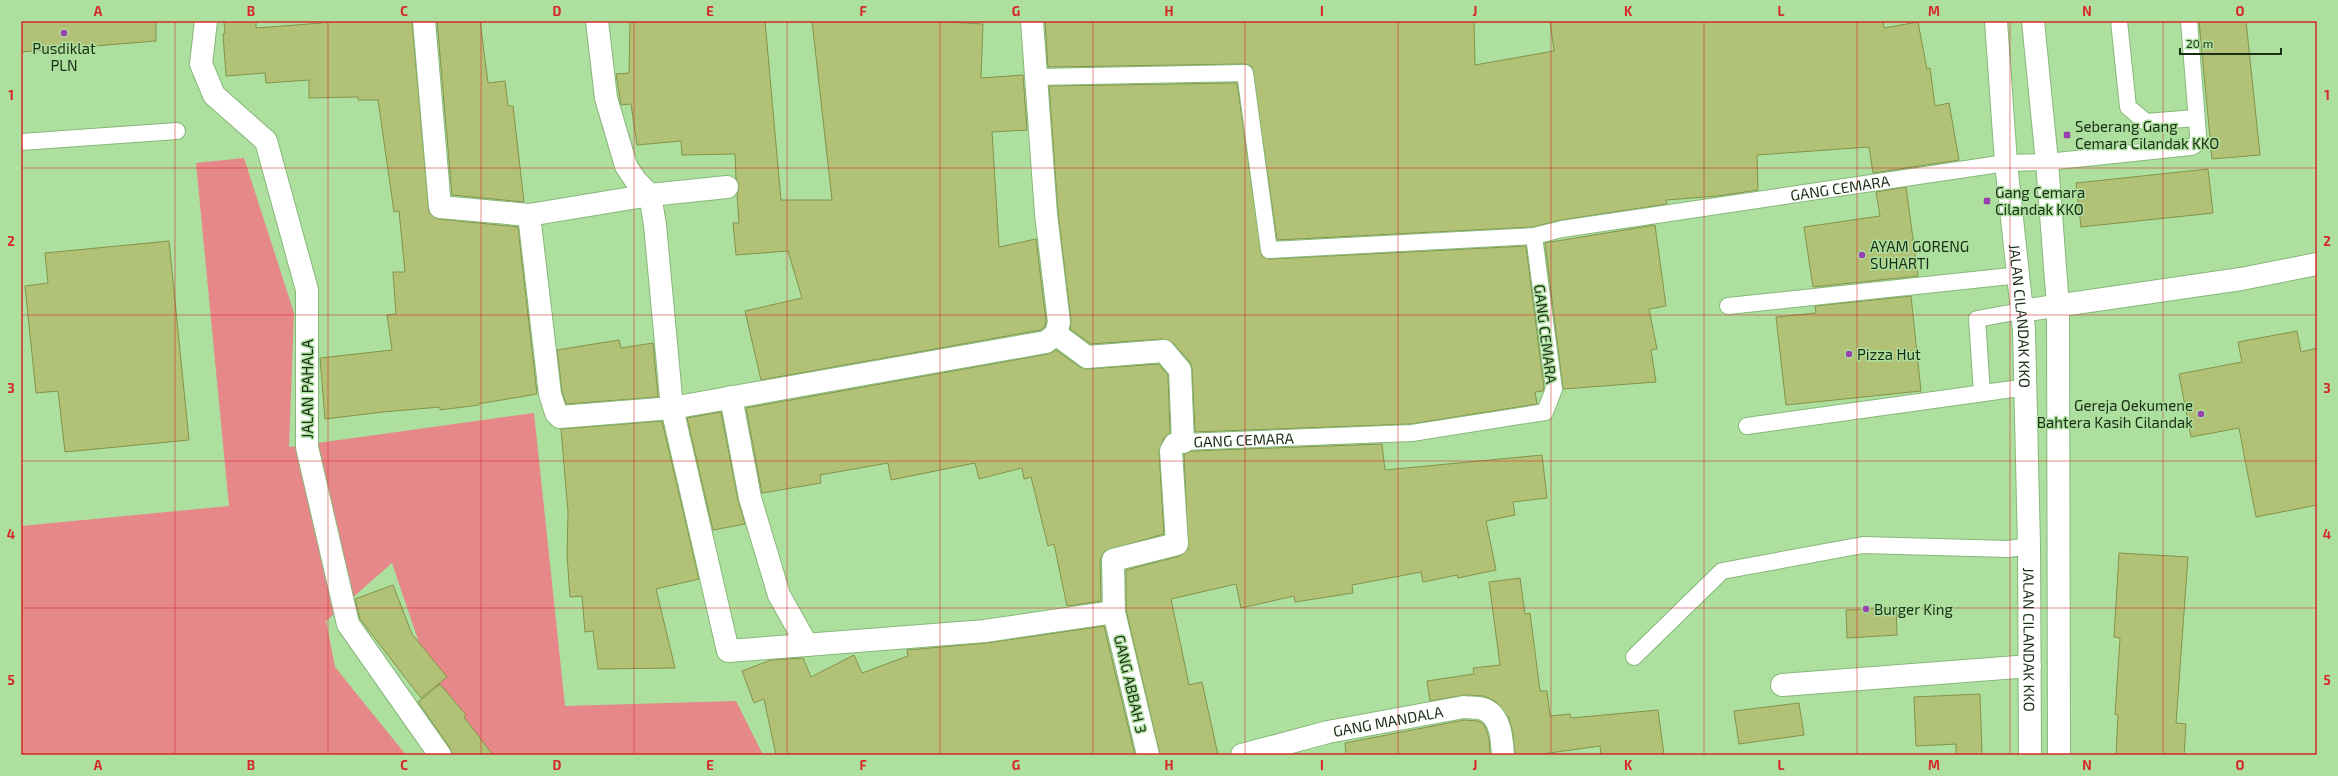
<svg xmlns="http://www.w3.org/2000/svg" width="2338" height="776" viewBox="0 0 2338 776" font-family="'Exo 2',sans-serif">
	<rect width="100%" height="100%" fill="#addf9f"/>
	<path fill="#e68789" d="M 244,158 L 294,313 L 289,447 L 534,413 L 565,706 L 736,701 L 763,755 L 467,755 L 449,731 L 392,563 L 326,621 L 335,667 L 406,755 L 21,755 L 21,526 L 229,506 L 196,163 Z"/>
	<path fill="#b1c276" stroke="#849349" d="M 21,21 L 156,21 L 156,41 L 21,52 Z
		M 224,21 L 256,21 L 256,28 L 322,23 L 322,21 L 412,21 L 429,213 L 439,219 L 518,227 L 537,394 L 478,404 L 479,405 L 440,410 L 440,407 L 383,412 L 325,419 L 320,358 L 392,350 L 387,315 L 396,314 L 393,272 L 405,272 L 399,211 L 394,212 L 378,100 L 358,100 L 358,97 L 309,98 L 309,80 L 266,83 L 265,73 L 226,76 L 223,34 L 225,34 Z
		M 437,21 L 480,21 L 488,83 L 505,81 L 508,106 L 513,106 L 524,202 L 452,195 Z
		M 630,21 L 765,21 L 781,200 L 832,200 L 812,21 L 931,21 L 983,24 L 981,78 L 1023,75 L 1027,130 L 992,132 L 999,247 L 1036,239 L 1046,321 L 1045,327 L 1041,330 L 761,380 L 745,311 L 802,298 L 788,251 L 736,255 L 733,223 L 739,223 L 737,194 L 739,186 L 736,179 L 735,154 L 682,155 L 681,141 L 637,145 L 631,104 L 621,105 L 616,74 L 629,73 Z
		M 1045,21 L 1474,21 L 1475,65 L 1554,51 L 1550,21 L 1883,21 L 1884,28 L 1918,22 L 1927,69 L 1930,68 L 1935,106 L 1949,103 L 1959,160 L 1873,173 L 1869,147 L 1757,155 L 1758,190 L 1718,196 L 1666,200 L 1667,204 L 1561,220 L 1533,227 L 1277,240 L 1252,67 L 1245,64 L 1048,67 Z
		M 2199,21 L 2246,21 L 2260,155 L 2212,159 Z
		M 1237,83 L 1262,256 L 1270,259 L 1526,246 L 1544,388 L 1543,391 L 1535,392 L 1537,404 L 1411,424 L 1195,432 L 1192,369 L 1190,362 L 1173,343 L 1163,339 L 1091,344 L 1070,329 L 1071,321 L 1058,213 L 1049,86 Z
		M 2208,169 L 2213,213 L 2081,227 L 2076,183 Z
		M 1906,187 L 1918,276 L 1813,287 L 1804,227 L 1880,216 L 1876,192 Z
		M 1655,225 L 1666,306 L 1649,309 L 1657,349 L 1651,350 L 1656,382 L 1563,389 L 1545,243 Z
		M 169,241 L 189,440 L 65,452 L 58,391 L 36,393 L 25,286 L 48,283 L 45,253 Z
		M 1911,296 L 1921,391 L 1786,405 L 1776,317 L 1816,313 L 1815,306 Z
		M 2297,331 L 2301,352 L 2317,348 L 2317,505 L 2256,517 L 2239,428 L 2191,437 L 2179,374 L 2242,362 L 2238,342 Z
		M 619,340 L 621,348 L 653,343 L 658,397 L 566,404 L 562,391 L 557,350 Z
		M 1056,350 L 1080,367 L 1087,369 L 1159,364 L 1168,375 L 1170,433 L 1164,438 L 1159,452 L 1164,534 L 1105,551 L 1100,560 L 1101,601 L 1067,606 L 1054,544 L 1048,546 L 1031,477 L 1024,479 L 1022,468 L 979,479 L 975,463 L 891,480 L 888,463 L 820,475 L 821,483 L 762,493 L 746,408 L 1048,354 Z
		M 721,412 L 738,500 L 745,524 L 713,530 L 687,418 Z
		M 662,421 L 699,579 L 656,589 L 675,668 L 598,669 L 593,631 L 585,632 L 582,596 L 570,597 L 567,555 L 568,512 L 561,429 Z
		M 1382,444 L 1385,470 L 1542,455 L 1547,498 L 1513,502 L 1515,515 L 1486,521 L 1496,570 L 1458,578 L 1457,575 L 1423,582 L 1421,572 L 1352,585 L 1353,593 L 1295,602 L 1294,596 L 1241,608 L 1236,584 L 1171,599 L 1189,685 L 1202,682 L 1218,755 L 1160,755 L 1126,610 L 1126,570 L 1180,556 L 1188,549 L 1184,454 L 1191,451 Z
		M 2119,553 L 2188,557 L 2176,723 L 2186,724 L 2184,755 L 2116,755 L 2118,715 L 2115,714 L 2120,638 L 2114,637 Z
		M 1520,578 L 1525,614 L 1530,613 L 1540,691 L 1547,691 L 1550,716 L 1570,714 L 1571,718 L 1658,710 L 1664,755 L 1601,755 L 1600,746 L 1535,755 L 1515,755 L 1513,734 L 1509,718 L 1495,701 L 1484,696 L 1465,695 L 1430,701 L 1427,681 L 1474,674 L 1473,668 L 1500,665 L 1489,582 Z
		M 393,585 L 412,634 L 447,677 L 421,698 L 360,619 L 355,599 Z
		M 1896,608 L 1897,635 L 1847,638 L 1846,610 Z
		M 1104,626 L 1135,755 L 776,755 L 764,699 L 754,703 L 742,671 L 771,660 L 803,658 L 811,677 L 854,655 L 862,673 L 908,656 L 907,650 L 987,643 Z
		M 440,684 L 466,715 L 464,717 L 493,755 L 452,755 L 450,748 L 418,702 Z
		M 1980,694 L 1982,755 L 1956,755 L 1956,744 L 1916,746 L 1914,697 Z
		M 1799,703 L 1804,735 L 1739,744 L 1734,711 Z
		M 1464,720 L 1478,721 L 1484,724 L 1489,738 L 1490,755 L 1346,755 L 1345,743 Z"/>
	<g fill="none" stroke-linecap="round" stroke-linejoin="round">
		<defs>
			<g id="service">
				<path d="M 2119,21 L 2128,107 L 2146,122 L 2196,118"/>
				<path d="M 1036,77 L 1245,73 L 1269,250 L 1534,236"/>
				<path d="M 21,142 L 177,131"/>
				<path d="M 1728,306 L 2020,275"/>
				<path d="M 1982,393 L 1977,319 L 2021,311"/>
				<path d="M 1747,426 L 2027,387"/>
				<path id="s1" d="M 1175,444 L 1183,442 L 1412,433 L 1545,412 L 1554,389 L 1534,236 L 1562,229 L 2006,163 L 2047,162 L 2191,147 L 2198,143 L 2198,134 L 2189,21"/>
				<path d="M 1634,657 L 1722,571 L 1863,545 L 2008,549 L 2029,546"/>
			</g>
			<g id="minor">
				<path d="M 206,21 L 201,64 L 214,95 L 266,141 L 307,290 L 307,447 L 348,624 L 440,755"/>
				<path d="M 424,21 L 440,207 L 529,215 L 650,195 L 727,187"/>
				<path d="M 597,21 L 606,98 L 626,166 L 636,181 L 650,195 L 655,225 L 672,408 L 728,651 L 985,631 L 1114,612"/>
				<path d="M 529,215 L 550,394 L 556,413 L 560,417 L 672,408 L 1046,342 L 1056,334 L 1059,322 L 1046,214 L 1032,21"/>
				<path d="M 2021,311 L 2241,279 L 2317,264"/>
				<path d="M 1056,334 L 1087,357 L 1164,351 L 1180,370 L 1183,442"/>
				<path d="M 731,397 L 750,498 L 779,595 L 807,645"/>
				<path d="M 1782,685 L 2030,666"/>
				<path d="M 1148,755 L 1114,612 L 1113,560 L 1177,544 L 1171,451 L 1175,444"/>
				<path id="s2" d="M 1242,755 L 1328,732 L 1464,707 C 1470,708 1477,707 1483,709 C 1501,715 1502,740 1503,755"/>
			</g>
			<g id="tertiary">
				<path id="s3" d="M 1996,21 L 2006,163 L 2024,330 L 2029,546 L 2030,755"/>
				<path d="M 2033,21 L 2047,162 L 2058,306 L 2059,755"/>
			</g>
		</defs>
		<use href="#service" stroke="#87b87a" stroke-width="18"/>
		<use href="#minor" stroke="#87b87a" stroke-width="24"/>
		<use href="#tertiary" stroke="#87b87a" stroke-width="24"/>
		<use href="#service" stroke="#fff" stroke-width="16"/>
		<use href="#minor" stroke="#fff" stroke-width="22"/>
		<use href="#tertiary" stroke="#fff" stroke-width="22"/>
	</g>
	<path fill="none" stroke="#d62828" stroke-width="1" stroke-opacity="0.55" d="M 175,21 L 175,755M 328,21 L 328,755M 481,21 L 481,755M 634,21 L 634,755M 787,21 L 787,755M 940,21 L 940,755M 1093,21 L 1093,755M 1245,21 L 1245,755M 1398,21 L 1398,755M 1551,21 L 1551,755M 1704,21 L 1704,755M 1857,21 L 1857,755M 2010,21 L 2010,755M 2163,21 L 2163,755M 21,168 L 2317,168M 21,315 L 2317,315M 21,461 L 2317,461M 21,608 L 2317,608"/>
	<g fill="#9942af" stroke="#addf9f" stroke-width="1.5">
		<circle cx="64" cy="33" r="4"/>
		<rect x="2063" y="131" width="8" height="8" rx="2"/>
		<rect x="1983" y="197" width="8" height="8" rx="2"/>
		<circle cx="1862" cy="255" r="4"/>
		<circle cx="1849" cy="354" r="4"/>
		<circle cx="2201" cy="414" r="4"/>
		<circle cx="1866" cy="609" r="4"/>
	</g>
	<g text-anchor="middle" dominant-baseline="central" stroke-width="3" stroke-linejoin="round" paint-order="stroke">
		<g font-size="15" fill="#1a2e15" stroke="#addf9f" text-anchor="start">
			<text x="64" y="48" text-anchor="middle">Pusdiklat<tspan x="64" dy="17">PLN</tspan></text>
			<text x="2075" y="126">Seberang Gang<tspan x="2075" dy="17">Cemara Cilandak KKO</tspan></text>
			<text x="1995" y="192">Gang Cemara<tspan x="1995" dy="17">Cilandak KKO</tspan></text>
			<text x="1870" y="246">AYAM GORENG<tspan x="1870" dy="17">SUHARTI</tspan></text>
			<text x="1857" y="354">Pizza Hut</text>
			<text x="2193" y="405" text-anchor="end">Gereja Oekumene<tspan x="2193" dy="17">Bahtera Kasih Cilandak</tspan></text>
			<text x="1874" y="609">Burger King</text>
		</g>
		<g font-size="15" fill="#1a2e15" stroke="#addf9f">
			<text stroke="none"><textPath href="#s1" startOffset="861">GANG CEMARA</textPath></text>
			<text stroke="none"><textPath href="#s3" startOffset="296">JALAN CILANDAK KKO</textPath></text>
			<text transform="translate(1546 334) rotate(83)">GANG CEMARA</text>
			<text transform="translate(307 389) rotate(-90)">JALAN PAHALA</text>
			<text stroke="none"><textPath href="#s1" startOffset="69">GANG CEMARA</textPath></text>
			<text stroke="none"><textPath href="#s3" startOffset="620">JALAN CILANDAK KKO</textPath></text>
			<text transform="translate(1131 684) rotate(77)">GANG ABBAH 3</text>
			<text stroke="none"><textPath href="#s2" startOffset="150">GANG MANDALA</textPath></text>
		</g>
	</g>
	<rect width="2338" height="776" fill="none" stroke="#addf9f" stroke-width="44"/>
	<path d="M2180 48v6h101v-6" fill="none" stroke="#1a2e15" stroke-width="2"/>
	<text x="2186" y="48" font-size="12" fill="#1a2e15" stroke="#addf9f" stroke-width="3" paint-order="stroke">20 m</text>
	<rect x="22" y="22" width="2294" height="732" fill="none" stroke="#d62828" stroke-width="1.5"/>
	<g font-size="13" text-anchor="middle" font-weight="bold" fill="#d62828">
		<text x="98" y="16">A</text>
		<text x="251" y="16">B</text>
		<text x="404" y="16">C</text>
		<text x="557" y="16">D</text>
		<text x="710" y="16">E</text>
		<text x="863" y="16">F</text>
		<text x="1016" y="16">G</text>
		<text x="1169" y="16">H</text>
		<text x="1322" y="16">I</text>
		<text x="1475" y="16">J</text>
		<text x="1628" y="16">K</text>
		<text x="1781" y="16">L</text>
		<text x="1934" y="16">M</text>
		<text x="2087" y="16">N</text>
		<text x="2240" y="16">O</text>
		<text x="11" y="100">1</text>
		<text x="2327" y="100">1</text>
		<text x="11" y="246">2</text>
		<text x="2327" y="246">2</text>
		<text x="11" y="393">3</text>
		<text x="2327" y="393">3</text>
		<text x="11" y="539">4</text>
		<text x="2327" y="539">4</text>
		<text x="11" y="685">5</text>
		<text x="2327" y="685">5</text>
		<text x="98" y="770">A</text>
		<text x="251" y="770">B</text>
		<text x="404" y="770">C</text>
		<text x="557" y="770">D</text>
		<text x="710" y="770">E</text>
		<text x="863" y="770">F</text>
		<text x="1016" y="770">G</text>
		<text x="1169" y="770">H</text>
		<text x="1322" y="770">I</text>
		<text x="1475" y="770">J</text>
		<text x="1628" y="770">K</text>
		<text x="1781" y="770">L</text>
		<text x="1934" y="770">M</text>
		<text x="2087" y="770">N</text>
		<text x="2240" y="770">O</text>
	</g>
</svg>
